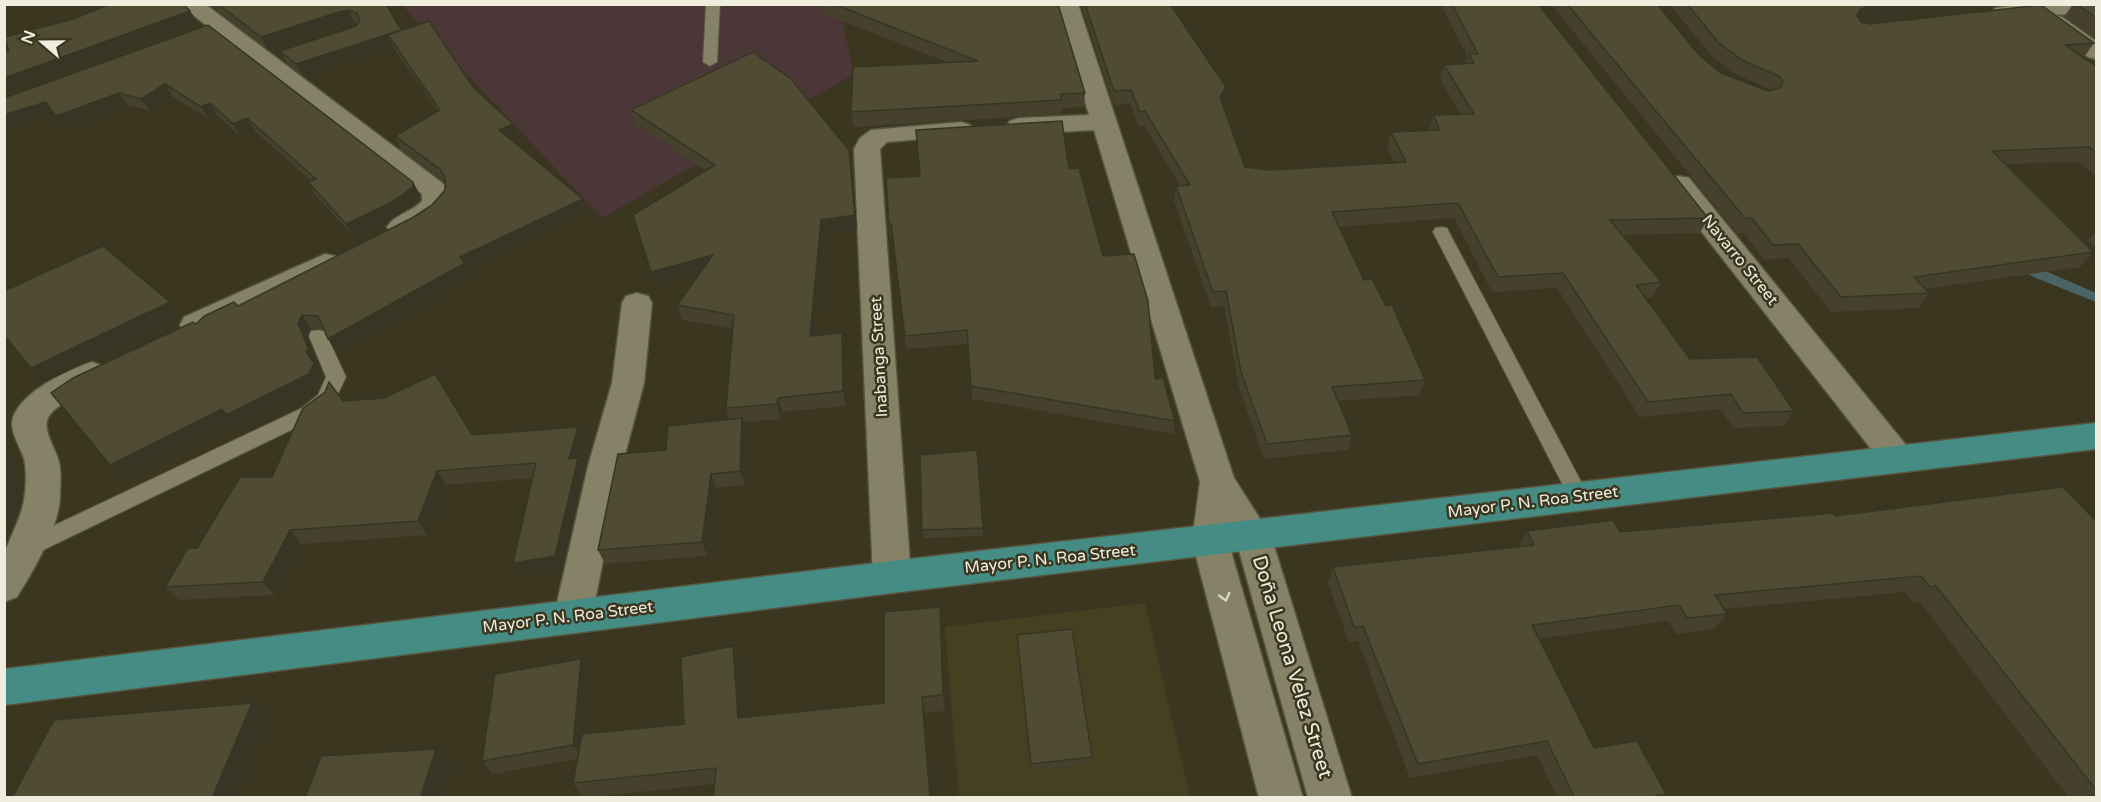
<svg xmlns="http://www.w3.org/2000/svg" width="2101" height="802" viewBox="0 0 2101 802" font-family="'Varela Round',sans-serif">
	<rect width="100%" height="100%" fill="#3b361f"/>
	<path fill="#454021" d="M 1145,603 L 1190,797 L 959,797 L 945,627 Z"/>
	<path fill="#4c3738" d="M 402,5 L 839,5 L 854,74 L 602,218 Z"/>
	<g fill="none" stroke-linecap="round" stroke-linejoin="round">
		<path fill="#4a6466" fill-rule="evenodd" d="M 2022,261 L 2096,293 L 2096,302 L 2036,278 L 2018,268 L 2016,265 Z"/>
		<defs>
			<path id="lane" d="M 706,4 L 720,4 L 717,62 L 710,66 L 703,62 Z
				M 1441,227 L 1447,228 L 1449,232 L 1586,491 L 1590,497 L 1586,503 L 1579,505 L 1572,503 L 1433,232 L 1435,228 Z
				M 318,330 L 325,331 L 327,336 L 346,377 L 333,404 L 314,419 L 35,554 L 27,557 L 19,554 L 16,548 L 19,542 L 300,409 L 318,395 L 326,377 L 309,336 L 311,331 Z"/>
			<path id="street" d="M 179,4 L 205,4 L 445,185 L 449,191 L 450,202 C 438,220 413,239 391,233 L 387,227 C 395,214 412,212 422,201 L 422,194 Z
				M 1056,4 L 1078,4 L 1234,478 L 1271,536 L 1352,798 L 1308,798 L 1236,540 L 1230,530 L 1228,541 L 1303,798 L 1259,798 L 1192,541 L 1200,482 L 1094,130 L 1019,134 L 1010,131 L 1006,126 L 1010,121 L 1019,118 L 1089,115 Z
				M 2024,4 L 2096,4 L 2096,12 L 2054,15 L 2062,17 L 2096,41 L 2096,59 L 2088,57 L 2046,27 L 2043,22 L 2046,17 L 2053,15 L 2003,20 L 1995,18 L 1992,13 L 1995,8 Z
				M 961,122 L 970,125 L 974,130 L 970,135 L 887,142 L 880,149 L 911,577 L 905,588 L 892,593 L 879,588 L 873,577 L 854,149 L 860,138 L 871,130 Z
				M 1679,176 L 1689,178 L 1910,450 L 1915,459 L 1910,468 L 1898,472 L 1886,468 L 1669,190 L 1665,184 L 1669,178 Z
				M 325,254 L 335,256 L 340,263 L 335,270 L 206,333 L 195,336 L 184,333 L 180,325 L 184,317 Z
				M 637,293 L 648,296 L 652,303 L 644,383 L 622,466 L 592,616 L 587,628 L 573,633 L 559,628 L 554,616 L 588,466 L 612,383 L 622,303 L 626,296 Z
				M 92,362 L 103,366 L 108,374 C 96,395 63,396 49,416 C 41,428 55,448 58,459 C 62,470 60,485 60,496 C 59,528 33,571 17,597 L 4,602 C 4,589 1,563 5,552 C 11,535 21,518 24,500 C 26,489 27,470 24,459 C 21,449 12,435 12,424 C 14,395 67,370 92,362 Z"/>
			<path id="primary" d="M 2096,423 L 2096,449 L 892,593 L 4,705 L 4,669 L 892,561 Z"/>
		</defs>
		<use href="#lane" stroke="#57543e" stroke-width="2"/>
		<use href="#street" stroke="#57543e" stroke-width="3"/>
		<use href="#primary" stroke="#57543e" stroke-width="3"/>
		<use href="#lane" fill="#868267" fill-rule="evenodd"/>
		<use href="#street" fill="#868267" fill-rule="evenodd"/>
		<use href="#primary" fill="#458d84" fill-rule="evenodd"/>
	</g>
	<path fill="#45412d" d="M 209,4 L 386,4 L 401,30 L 473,87 L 518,138 L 512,140 L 583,199 L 588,212 L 469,270 L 472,277 L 337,353 L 328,339 L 324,330 L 311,329 L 307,337 L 318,364 L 316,365 L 324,377 L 319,388 L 237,429 L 233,423 L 123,479 L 110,465 L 196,324 L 238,306 L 412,218 L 432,205 L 445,190 L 445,182 L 401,150 L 395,136 L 438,111 L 393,47 L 303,76 L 287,64 L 280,51 L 356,26 L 358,23 L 354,22 L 344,24 L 267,49 Z
		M 821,4 L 1058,4 L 1085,93 L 1084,107 L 1061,108 L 1061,114 L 853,127 L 851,112 L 947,62 L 822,13 Z
		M 1081,4 L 1170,4 L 1224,102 L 1222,104 L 1245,167 L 1270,170 L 1395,163 L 1387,147 L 1391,132 L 1429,130 L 1433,115 L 1461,115 L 1440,79 L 1444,65 L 1466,63 L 1468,58 L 1441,4 L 1538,4 L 1708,218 L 1700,233 L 1622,235 L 1661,282 L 1653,297 L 1646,298 L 1690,359 L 1794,411 L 1783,426 L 1733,428 L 1721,409 L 1640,417 L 1557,288 L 1492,292 L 1454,218 L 1338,227 L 1364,280 L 1425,380 L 1419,395 L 1338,401 L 1352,435 L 1348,450 L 1264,459 L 1239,387 L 1224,306 L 1211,307 L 1174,201 L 1176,186 L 1180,186 L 1144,126 L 1139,126 L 1130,104 L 1114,105 Z
		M 1551,4 L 1657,4 L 1699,55 L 1721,73 L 1768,91 L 1772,90 L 1735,74 L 1712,56 L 1669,4 L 1994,4 L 1860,20 L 1861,22 L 1870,24 L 2094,43 L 2084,57 L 2083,57 L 2097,67 L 2097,177 L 2078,162 L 2006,164 L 2093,252 L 2080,267 L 1925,289 L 1929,293 L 1918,308 L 1831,312 L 1789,258 L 1764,260 L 1744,233 L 1737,233 Z
		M 2073,4 L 2097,4 L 2097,40 L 2064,17 Z
		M 208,25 L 413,182 L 420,195 L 420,200 L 397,216 L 353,236 L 315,195 L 308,182 L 311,181 L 255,131 L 241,137 L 217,115 L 209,119 L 173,97 L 150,111 L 128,105 L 66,128 L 55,114 Z
		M 631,110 L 849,150 L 852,165 L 857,229 L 824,235 L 814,336 L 842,333 L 845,348 L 846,406 L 782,412 L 781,419 L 743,422 L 746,433 L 745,485 L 716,488 L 707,556 L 605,564 L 598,550 L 666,450 L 729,420 L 726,408 L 733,329 L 682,320 L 677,305 L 699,274 L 656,286 L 706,171 L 636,125 Z
		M 1069,169 L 1103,256 L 1155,379 L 1175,421 L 1174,434 L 972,399 L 968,344 L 906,349 L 893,237 L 890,237 L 889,224 Z
		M 2097,230 L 2097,248 L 2087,241 Z
		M 343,401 L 472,435 L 578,427 L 584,441 L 579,462 L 584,473 L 562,569 L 521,577 L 533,478 L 446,485 L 427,535 L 301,544 L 275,595 L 179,600 L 165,587 L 197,548 L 272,477 Z
		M 977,450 L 983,536 L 924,538 L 922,530 Z
		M 1835,516 L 2097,522 L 2097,798 L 2069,798 L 1920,602 L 1914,603 L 1905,592 L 1724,609 L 1727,614 L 1714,629 L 1676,634 L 1668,621 L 1539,639 L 1594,748 L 1666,794 L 1663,798 L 1557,798 L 1537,755 L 1410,778 L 1358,641 L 1349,642 L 1328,583 L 1333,567 L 1519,546 L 1527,531 L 1620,532 Z
		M 942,624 L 945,711 L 925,713 L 931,798 L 713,798 L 714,784 L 583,798 L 573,783 L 577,759 L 493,774 L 482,761 L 589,674 L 584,734 L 684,724 L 733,646 L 739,662 L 744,717 L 884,703 Z
		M 1017,635 L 1092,757 L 1091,764 L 1031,771 Z"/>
	<path fill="#383524" d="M 1882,4 L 1994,4 L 1861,20 L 1852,23 L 1860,9 L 1869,6 Z
		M 348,10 L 354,22 L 344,24 L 267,49 L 261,37 L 339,12 Z
		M 190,11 L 198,23 L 4,93 L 4,78 Z
		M 401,30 L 388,35 L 393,47 L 303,76 L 296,64 Z
		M 165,84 L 173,97 L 150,111 L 141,99 Z
		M 1226,87 L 1224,102 L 1218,112 L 1220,97 Z
		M 119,93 L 128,105 L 66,128 L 56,116 Z
		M 46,102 L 55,114 L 4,131 L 4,115 Z
		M 210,103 L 217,115 L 209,119 L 201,107 Z
		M 247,118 L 255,131 L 241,137 L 233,124 Z
		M 513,124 L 518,138 L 505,143 L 499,130 Z
		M 849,150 L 852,165 L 857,229 L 824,235 L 813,351 L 810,336 L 821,220 Z
		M 413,182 L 420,195 L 420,200 L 397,216 L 353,236 L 346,224 Z
		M 583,199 L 588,212 L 469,270 L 472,277 L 337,353 L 328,339 L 460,257 Z
		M 713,255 L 717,269 L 656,286 L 651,272 Z
		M 170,302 L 181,317 L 45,382 L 31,368 Z
		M 302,315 L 311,329 L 307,337 L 318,364 L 316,365 L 324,377 L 319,388 L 237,429 L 233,423 L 123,479 L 110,465 L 306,351 L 298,323 Z
		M 842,333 L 845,348 L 846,406 L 843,391 Z
		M 778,398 L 782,412 L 781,419 L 777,404 Z
		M 742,418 L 746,433 L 745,485 L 740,471 Z
		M 4,423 L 21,492 L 18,513 L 4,538 Z
		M 578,427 L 584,441 L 579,462 L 584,473 L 562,569 L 521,577 L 513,563 L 569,459 Z
		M 437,471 L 446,485 L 427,535 L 418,521 Z
		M 711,474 L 716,488 L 707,556 L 702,542 Z
		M 290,530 L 301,544 L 275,595 L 263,582 Z
		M 940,607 L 942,624 L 945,711 L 943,695 Z
		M 733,646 L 739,662 L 745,734 L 738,718 Z
		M 581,659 L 589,674 L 582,758 L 573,745 Z
		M 922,697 L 925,713 L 931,798 L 930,798 Z
		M 252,703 L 267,717 L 234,798 L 212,798 Z
		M 436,749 L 452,767 L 442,798 L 420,798 Z"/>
	<path fill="#504c34" stroke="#383524" stroke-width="1.5" d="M 111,4 L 183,4 L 190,11 L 4,78 L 4,53 L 9,51 L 5,37 L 73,19 Z
		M 218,4 L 386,4 L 401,30 L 296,64 L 280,51 L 356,26 L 360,20 L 357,13 L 348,10 L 339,12 L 261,37 Z
		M 834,4 L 1058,4 L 1085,93 L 1061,94 L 1061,100 L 851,112 L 853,67 L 978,61 Z
		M 1085,4 L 1170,4 L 1226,87 L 1220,97 L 1245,167 L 1270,170 L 1406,162 L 1391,132 L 1440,130 L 1433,115 L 1474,114 L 1444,65 L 1474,63 L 1469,54 L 1478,54 L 1452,4 L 1538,4 L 1708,218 L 1610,220 L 1661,282 L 1636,285 L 1690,359 L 1757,357 L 1794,411 L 1743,413 L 1731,394 L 1648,402 L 1563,273 L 1498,277 L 1458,203 L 1332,212 L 1364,280 L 1372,279 L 1386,306 L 1392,305 L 1425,380 L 1332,387 L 1352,435 L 1267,444 L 1241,372 L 1226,291 L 1213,292 L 1176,186 L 1190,185 L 1145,111 L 1140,112 L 1131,90 L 1114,91 Z
		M 1567,4 L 1657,4 L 1699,55 L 1721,73 L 1768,91 L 1780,88 L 1783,81 L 1779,76 L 1742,60 L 1718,42 L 1687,4 L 1882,4 L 1869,6 L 1860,9 L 1857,16 L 1861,22 L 1870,24 L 2041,5 L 2094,43 L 2065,45 L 2097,67 L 2097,153 L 2089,147 L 1992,151 L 2093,252 L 1914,277 L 1929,293 L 1841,297 L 1798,244 L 1773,245 L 1752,218 L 1745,218 Z
		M 2076,4 L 2097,4 L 2097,18 Z
		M 429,21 L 473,87 L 513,124 L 499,130 L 583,199 L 460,257 L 465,263 L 328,339 L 318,316 L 302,315 L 298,323 L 309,350 L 306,351 L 314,363 L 309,374 L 226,415 L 222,409 L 110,465 L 51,393 L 73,378 L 193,322 L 196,324 L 204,316 L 234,302 L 238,306 L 412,218 L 432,205 L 445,190 L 445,177 L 440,169 L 395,136 L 440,110 L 388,35 Z
		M 208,25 L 413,182 L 413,187 L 390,203 L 346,224 L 308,182 L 316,179 L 247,118 L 233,124 L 210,103 L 201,107 L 165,84 L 141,99 L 119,93 L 56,116 L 46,102 L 4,115 L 4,98 Z
		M 753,52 L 791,79 L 849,150 L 855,215 L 821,220 L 810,336 L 842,333 L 843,391 L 778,398 L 777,404 L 726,408 L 734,315 L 677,305 L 713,255 L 651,272 L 633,215 L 715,165 L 631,110 Z
		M 1062,121 L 1069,169 L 1079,168 L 1103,256 L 1134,254 L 1148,301 L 1155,379 L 1163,378 L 1175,421 L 971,386 L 967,330 L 905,336 L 891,224 L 889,224 L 886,178 L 920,176 L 916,130 Z
		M 103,246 L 170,302 L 31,368 L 4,335 L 4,291 Z
		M 435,374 L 472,435 L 578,427 L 569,459 L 578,458 L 555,556 L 513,563 L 536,463 L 437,471 L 418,521 L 290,530 L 263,582 L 165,587 L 188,548 L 197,548 L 240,477 L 272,477 L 303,408 L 325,392 L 329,382 L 343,401 L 384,398 Z
		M 742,418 L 740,471 L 711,474 L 702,542 L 598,550 L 618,454 L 666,450 L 668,426 Z
		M 977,450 L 983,528 L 922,530 L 920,455 Z
		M 4,470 L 6,478 L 4,489 Z
		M 2063,487 L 2097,522 L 2097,791 L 1936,586 L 1930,587 L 1921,576 L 1715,595 L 1727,614 L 1687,618 L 1679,605 L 1532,625 L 1594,748 L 1637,741 L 1666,794 L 1645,798 L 1575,798 L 1547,741 L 1418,764 L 1363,626 L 1354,627 L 1333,567 L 1534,545 L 1527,531 L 1613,520 L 1620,532 L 1833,513 L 1835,516 Z
		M 940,607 L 943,695 L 922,697 L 930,798 L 713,798 L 716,768 L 573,783 L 582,734 L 684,724 L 681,657 L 733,646 L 738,718 L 884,703 L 884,612 Z
		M 1072,629 L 1092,757 L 1031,764 L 1017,635 Z
		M 581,659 L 573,745 L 482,761 L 495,674 Z
		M 252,703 L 212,798 L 12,798 L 54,720 Z
		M 436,749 L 420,798 L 305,798 L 321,756 Z
		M 2097,795 L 2097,798 L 2079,798 Z"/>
	<defs><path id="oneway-chevron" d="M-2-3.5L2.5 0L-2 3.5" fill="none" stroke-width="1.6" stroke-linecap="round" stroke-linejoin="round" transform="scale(1.5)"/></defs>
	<use stroke="#dad8c6" href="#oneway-chevron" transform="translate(1225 597) rotate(75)"/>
	<g text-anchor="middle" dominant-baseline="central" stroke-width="5" stroke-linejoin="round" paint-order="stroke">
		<g font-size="16" fill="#efedde" stroke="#3b361f">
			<text transform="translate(1740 260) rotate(51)">Navarro Street</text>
			<text transform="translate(879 357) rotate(-93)">Inabanga Street</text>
			<text transform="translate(1533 502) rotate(-7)">Mayor P. N. Roa Street</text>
			<text transform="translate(1050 559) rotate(-6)">Mayor P. N. Roa Street</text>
			<text transform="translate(568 617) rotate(-7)">Mayor P. N. Roa Street</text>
		</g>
		<g font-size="20" fill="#efedde" stroke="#3b361f">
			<text transform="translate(1292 667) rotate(73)">Doña Leona Velez Street</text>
		</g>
	</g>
	<rect width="2101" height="802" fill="none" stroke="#efedde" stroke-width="12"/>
	<g transform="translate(42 42) rotate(290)" stroke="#3b361f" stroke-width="4.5" paint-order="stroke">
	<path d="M0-4.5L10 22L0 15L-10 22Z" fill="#efedde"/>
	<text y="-9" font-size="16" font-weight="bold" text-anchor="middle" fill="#efedde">N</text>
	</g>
</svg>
